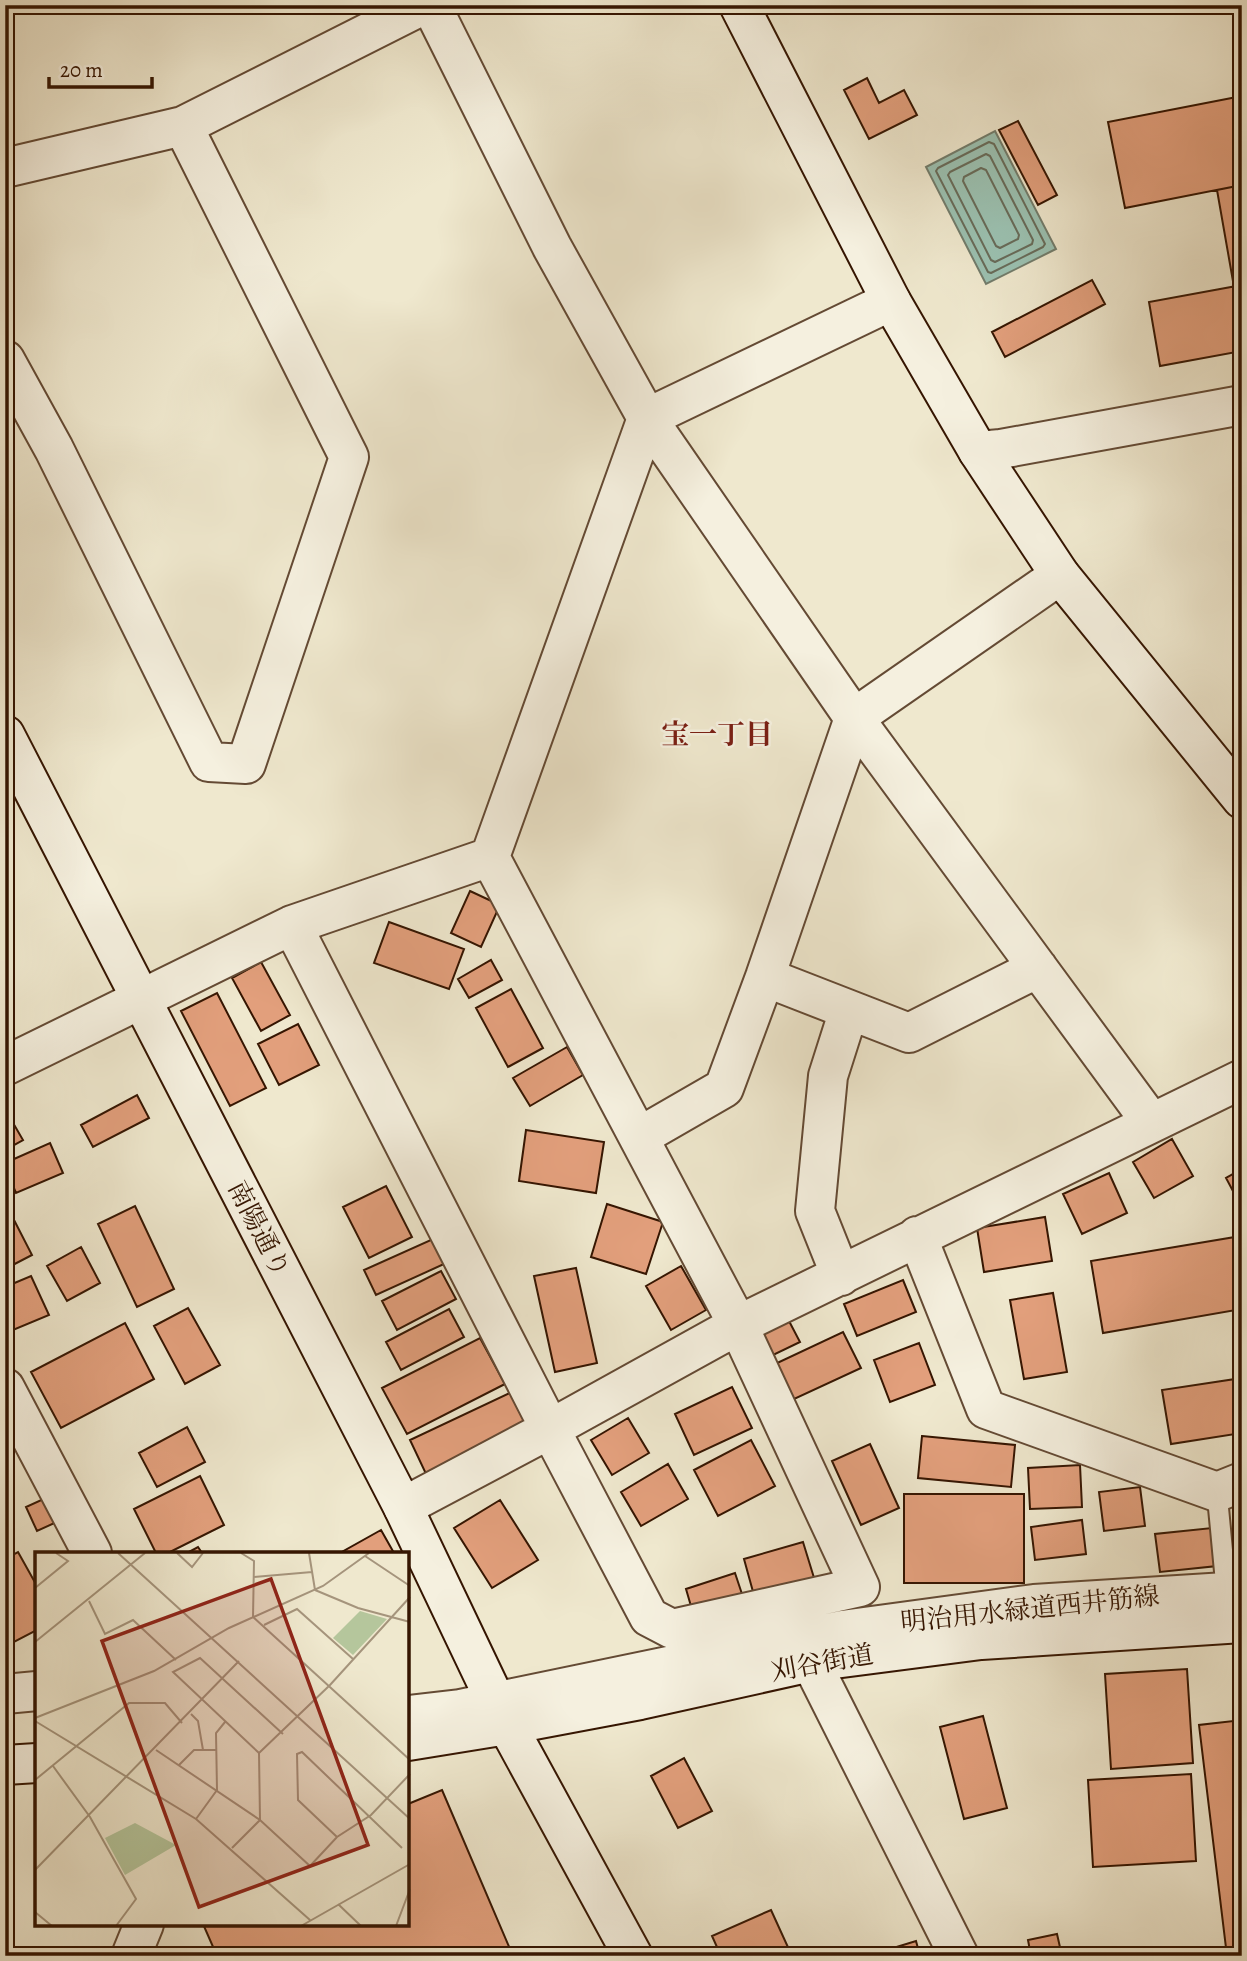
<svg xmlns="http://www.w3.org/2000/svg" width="1247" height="1961" viewBox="0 0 1247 1961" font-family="Alegreya,'Noto Serif JP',serif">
	<rect width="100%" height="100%" fill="#efe8ce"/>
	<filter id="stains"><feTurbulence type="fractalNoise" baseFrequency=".00286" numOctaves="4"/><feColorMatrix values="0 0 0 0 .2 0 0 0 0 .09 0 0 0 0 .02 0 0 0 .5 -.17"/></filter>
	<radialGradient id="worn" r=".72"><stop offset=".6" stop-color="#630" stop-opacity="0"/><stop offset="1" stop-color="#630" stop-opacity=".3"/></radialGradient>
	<path fill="#9bc1b1" stroke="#727c6b" stroke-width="2" d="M 995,131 L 1056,249 L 986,284 L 926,167 Z"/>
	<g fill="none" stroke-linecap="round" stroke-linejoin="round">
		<path stroke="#686b59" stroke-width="2" d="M 989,142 L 994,144 L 1045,244 L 1043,247 L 991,273 L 988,272 L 936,171 L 938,168 Z
			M 986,154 L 990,156 L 1033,240 L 1032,244 L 995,262 L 991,260 L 948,175 L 950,172 Z
			M 981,168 L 986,170 L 1019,235 L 1018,239 L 1000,248 L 996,246 L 963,181 L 964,177 Z"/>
	</g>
	<path fill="#e29f7c" stroke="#351501" stroke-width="2" d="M 867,78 L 879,103 L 904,90 L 917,115 L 869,139 L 844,90 Z
		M 1242,96 L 1242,185 L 1125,208 L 1108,122 Z
		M 1018,121 L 1057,195 L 1038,205 L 999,130 Z
		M 1237,186 L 1242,217 L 1242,285 L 1234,287 L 1217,190 Z
		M 1092,280 L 1105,304 L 1005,357 L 992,332 Z
		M 1242,285 L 1242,351 L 1160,366 L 1149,302 Z
		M 470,891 L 500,905 L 481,947 L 451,933 Z
		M 389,922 L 464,949 L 449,989 L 374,963 Z
		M 491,960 L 502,980 L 469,998 L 458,979 Z
		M 261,962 L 290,1015 L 261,1031 L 232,978 Z
		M 511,989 L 543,1048 L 508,1067 L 476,1008 Z
		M 217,993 L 266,1088 L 230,1106 L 181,1011 Z
		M 298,1024 L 319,1065 L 279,1085 L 258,1044 Z
		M 567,1047 L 583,1075 L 530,1106 L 513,1078 Z
		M 137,1095 L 149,1118 L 93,1147 L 81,1125 Z
		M 5,1109 L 23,1140 L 5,1150 Z
		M 526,1130 L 604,1142 L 596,1193 L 519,1181 Z
		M 1172,1139 L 1193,1176 L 1154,1198 L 1133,1162 Z
		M 50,1143 L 63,1173 L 16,1193 L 5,1167 L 5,1163 Z
		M 1242,1169 L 1242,1208 L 1226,1178 Z
		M 1109,1173 L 1127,1213 L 1082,1234 L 1063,1194 Z
		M 386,1186 L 412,1237 L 369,1258 L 343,1207 Z
		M 607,1204 L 663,1222 L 646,1274 L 591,1257 Z
		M 135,1206 L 174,1289 L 137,1307 L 98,1224 Z
		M 1045,1217 L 1052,1261 L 984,1272 L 977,1228 Z
		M 13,1218 L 32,1255 L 5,1269 L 5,1222 Z
		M 1241,1236 L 1242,1309 L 1103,1333 L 1091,1261 Z
		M 433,1239 L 444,1264 L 376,1295 L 364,1270 Z
		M 81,1247 L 100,1283 L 67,1301 L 47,1266 Z
		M 681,1266 L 706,1310 L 671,1330 L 646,1286 Z
		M 576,1268 L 597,1363 L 555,1372 L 534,1276 Z
		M 441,1271 L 456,1299 L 397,1330 L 382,1301 Z
		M 31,1276 L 49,1315 L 13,1330 L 5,1312 L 5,1287 Z
		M 903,1280 L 916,1312 L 857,1336 L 844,1304 Z
		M 1053,1293 L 1067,1372 L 1024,1379 L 1010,1300 Z
		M 188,1308 L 220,1365 L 185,1384 L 154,1326 Z
		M 449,1309 L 464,1337 L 401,1370 L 386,1342 Z
		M 789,1321 L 800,1342 L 769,1357 L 759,1336 Z
		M 125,1323 L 154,1379 L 61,1428 L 31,1372 Z
		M 843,1332 L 861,1368 L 792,1400 L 775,1364 Z
		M 480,1338 L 505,1384 L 407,1434 L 382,1388 Z
		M 919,1343 L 935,1385 L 890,1402 L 874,1360 Z
		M 1242,1378 L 1242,1433 L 1171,1444 L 1162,1390 Z
		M 732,1387 L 752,1428 L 694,1455 L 675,1414 Z
		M 514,1391 L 531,1428 L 427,1476 L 410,1440 Z
		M 628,1418 L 649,1453 L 612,1475 L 591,1440 Z
		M 187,1427 L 205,1462 L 157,1487 L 139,1453 Z
		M 922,1436 L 1015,1445 L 1011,1487 L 918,1478 Z
		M 751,1440 L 775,1486 L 718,1516 L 694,1470 Z
		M 870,1444 L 899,1508 L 861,1525 L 832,1461 Z
		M 668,1464 L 688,1499 L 641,1526 L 621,1492 Z
		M 1080,1465 L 1082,1507 L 1030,1509 L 1028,1468 Z
		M 200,1476 L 224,1525 L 168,1553 L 156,1553 L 134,1509 Z
		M 1140,1487 L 1145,1526 L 1104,1531 L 1099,1492 Z
		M 904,1494 L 1024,1494 L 1024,1583 L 904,1583 Z
		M 50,1496 L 61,1520 L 37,1531 L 26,1507 Z
		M 500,1500 L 538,1560 L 492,1588 L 454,1528 Z
		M 1082,1520 L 1086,1554 L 1035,1560 L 1031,1527 Z
		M 1212,1528 L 1217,1566 L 1160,1572 L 1155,1534 Z
		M 381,1530 L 394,1553 L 340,1553 Z
		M 803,1542 L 815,1581 L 755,1599 L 744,1559 Z
		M 198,1547 L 202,1553 L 187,1553 Z
		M 18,1552 L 37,1586 L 37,1630 L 12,1643 L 5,1632 L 5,1559 Z
		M 735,1573 L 743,1597 L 693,1613 L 686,1589 Z
		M 1187,1669 L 1193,1763 L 1111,1769 L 1105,1674 Z
		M 983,1716 L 1007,1808 L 964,1819 L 940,1727 Z
		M 1242,1720 L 1242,1956 L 1227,1956 L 1199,1725 Z
		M 684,1758 L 712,1811 L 678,1828 L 651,1776 Z
		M 1191,1774 L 1196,1861 L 1093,1867 L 1088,1780 Z
		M 442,1790 L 513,1956 L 217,1956 L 203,1924 L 408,1924 L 408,1804 Z
		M 771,1910 L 792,1956 L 721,1956 L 712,1936 Z
		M 1057,1934 L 1062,1956 L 1031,1956 L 1028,1940 Z
		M 916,1941 L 920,1956 L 867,1956 Z"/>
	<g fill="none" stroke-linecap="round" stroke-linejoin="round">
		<defs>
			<path id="lane" d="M 1217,1492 L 1227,1598"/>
			<path id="street" d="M 431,5 L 552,247 L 647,418 L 854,718 L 1151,1122
				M 5,168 L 183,126 L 423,5
				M 5,360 L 54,449 L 209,762 L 246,764 L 349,457 L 183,126
				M 978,451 L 1001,449 L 1242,405
				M 292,925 L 550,1429 L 649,1617 L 672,1629 L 860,1587 L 738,1325 L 490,857 L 647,418 L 891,301
				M 765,977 L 909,1033 L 1038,968
				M 5,1066 L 292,925 L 490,857
				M 639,1137 L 724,1088 L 765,977 L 854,718 L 1060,575
				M 917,1236 L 986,1409 L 1217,1492 L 1242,1482
				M 841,1276 L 815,1211 L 828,1076 L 849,1010
				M 5,1388 L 92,1553
				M 403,1507 L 550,1429 L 738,1325 L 1242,1079
				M 811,1662 L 959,1956
				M 5,1694 L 37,1691
				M 408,1715 L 460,1709 L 842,1630 L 1034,1604 L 1242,1591
				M 131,1956 L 144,1924"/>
			<path id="secondary" d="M 739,5 L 891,301 L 978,451 L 1060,575 L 1242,799
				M 5,735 L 403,1507 L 507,1725 L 633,1956
				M 408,1741 L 507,1725 L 640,1700 L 811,1662 L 981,1640 L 1242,1623
				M 5,1765 L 37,1763"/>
		</defs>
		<use href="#lane" stroke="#644a34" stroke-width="23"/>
		<use href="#street" stroke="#644a34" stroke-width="42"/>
		<use href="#secondary" stroke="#351501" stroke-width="42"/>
		<use href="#lane" stroke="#f5f0df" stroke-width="19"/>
		<use href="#street" stroke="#f5f0df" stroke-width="38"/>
		<use href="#secondary" stroke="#f5f0df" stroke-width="38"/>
	</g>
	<g text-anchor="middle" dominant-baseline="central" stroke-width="5" stroke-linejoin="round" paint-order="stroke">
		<g font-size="26" fill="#351501" stroke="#f5f0df">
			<text transform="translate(259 1229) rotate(63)">南陽通り</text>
			<text transform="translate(1030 1609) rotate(-6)">明治用水緑道西井筋線</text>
			<text transform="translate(822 1663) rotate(-10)">刈谷街道</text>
		</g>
		<g font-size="28" font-weight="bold" fill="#7a1f14" stroke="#f5f0df">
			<text x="717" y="735">宝一丁目</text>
		</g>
	</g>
	<g transform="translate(35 1552)">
		<rect width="374" height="374" fill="#efe8ce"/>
		<path d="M 325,59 L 352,67 L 318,103 L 298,86 ZM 100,271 L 141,293 L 90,323 L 70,286 Z" fill="#b5c69c"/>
		<path fill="none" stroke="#a5947c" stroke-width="2" d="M 83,1 L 375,267M 142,1 L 157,15 L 168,1M 206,1 L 219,9 L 218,65M 274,1 L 280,38M 330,4 L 375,34M 219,25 L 277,20M 0,36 L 33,9 L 21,1M 280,38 L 323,56 L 375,70M 54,49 L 70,82 L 98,68 L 141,108M 218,65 L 375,208M 229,73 L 262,57 L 318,107M 0,90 L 110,1M 156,162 L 163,169 L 168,198M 0,166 L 119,119 L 194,76 L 288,34 L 334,1M 0,169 L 161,267 L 275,368M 121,198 L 225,268 L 275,314 L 302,285 L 336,263 L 375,222M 224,201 L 295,133 L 375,45M 144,213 L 159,198 L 181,198M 18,214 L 55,265 L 101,347 L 81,374M 0,228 L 94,151 L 130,151 L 147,171M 161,267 L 182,238 L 181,181 L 190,170M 302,285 L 263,248 L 262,202 L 267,200 L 367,296M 197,296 L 225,268 L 224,201 L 138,120 L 165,106 L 248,182M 0,318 L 204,109M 303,352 L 326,374M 0,360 L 17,374M 266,374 L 375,312M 361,374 L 375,337"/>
		<path fill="#8f2418" fill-opacity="0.15" stroke="#8f2418" stroke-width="3.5" d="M 236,27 L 333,293 L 164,355 L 67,89 Z"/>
		<rect width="374" height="374" fill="none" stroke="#351501" stroke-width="3.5"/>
	</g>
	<rect width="1247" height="1961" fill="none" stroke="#efe8ce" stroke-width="28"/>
	<rect x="7" y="7" width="1233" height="1947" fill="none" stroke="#351501" stroke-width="3.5"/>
	<rect x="14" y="14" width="1219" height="1933" fill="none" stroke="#351501" stroke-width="2"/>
	<path d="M49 77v10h103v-10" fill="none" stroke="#351501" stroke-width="3.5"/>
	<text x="60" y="77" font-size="21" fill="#351501" stroke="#f5f0df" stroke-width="5" paint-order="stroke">20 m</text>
	<rect width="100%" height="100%" filter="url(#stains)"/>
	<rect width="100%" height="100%" fill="url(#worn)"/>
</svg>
